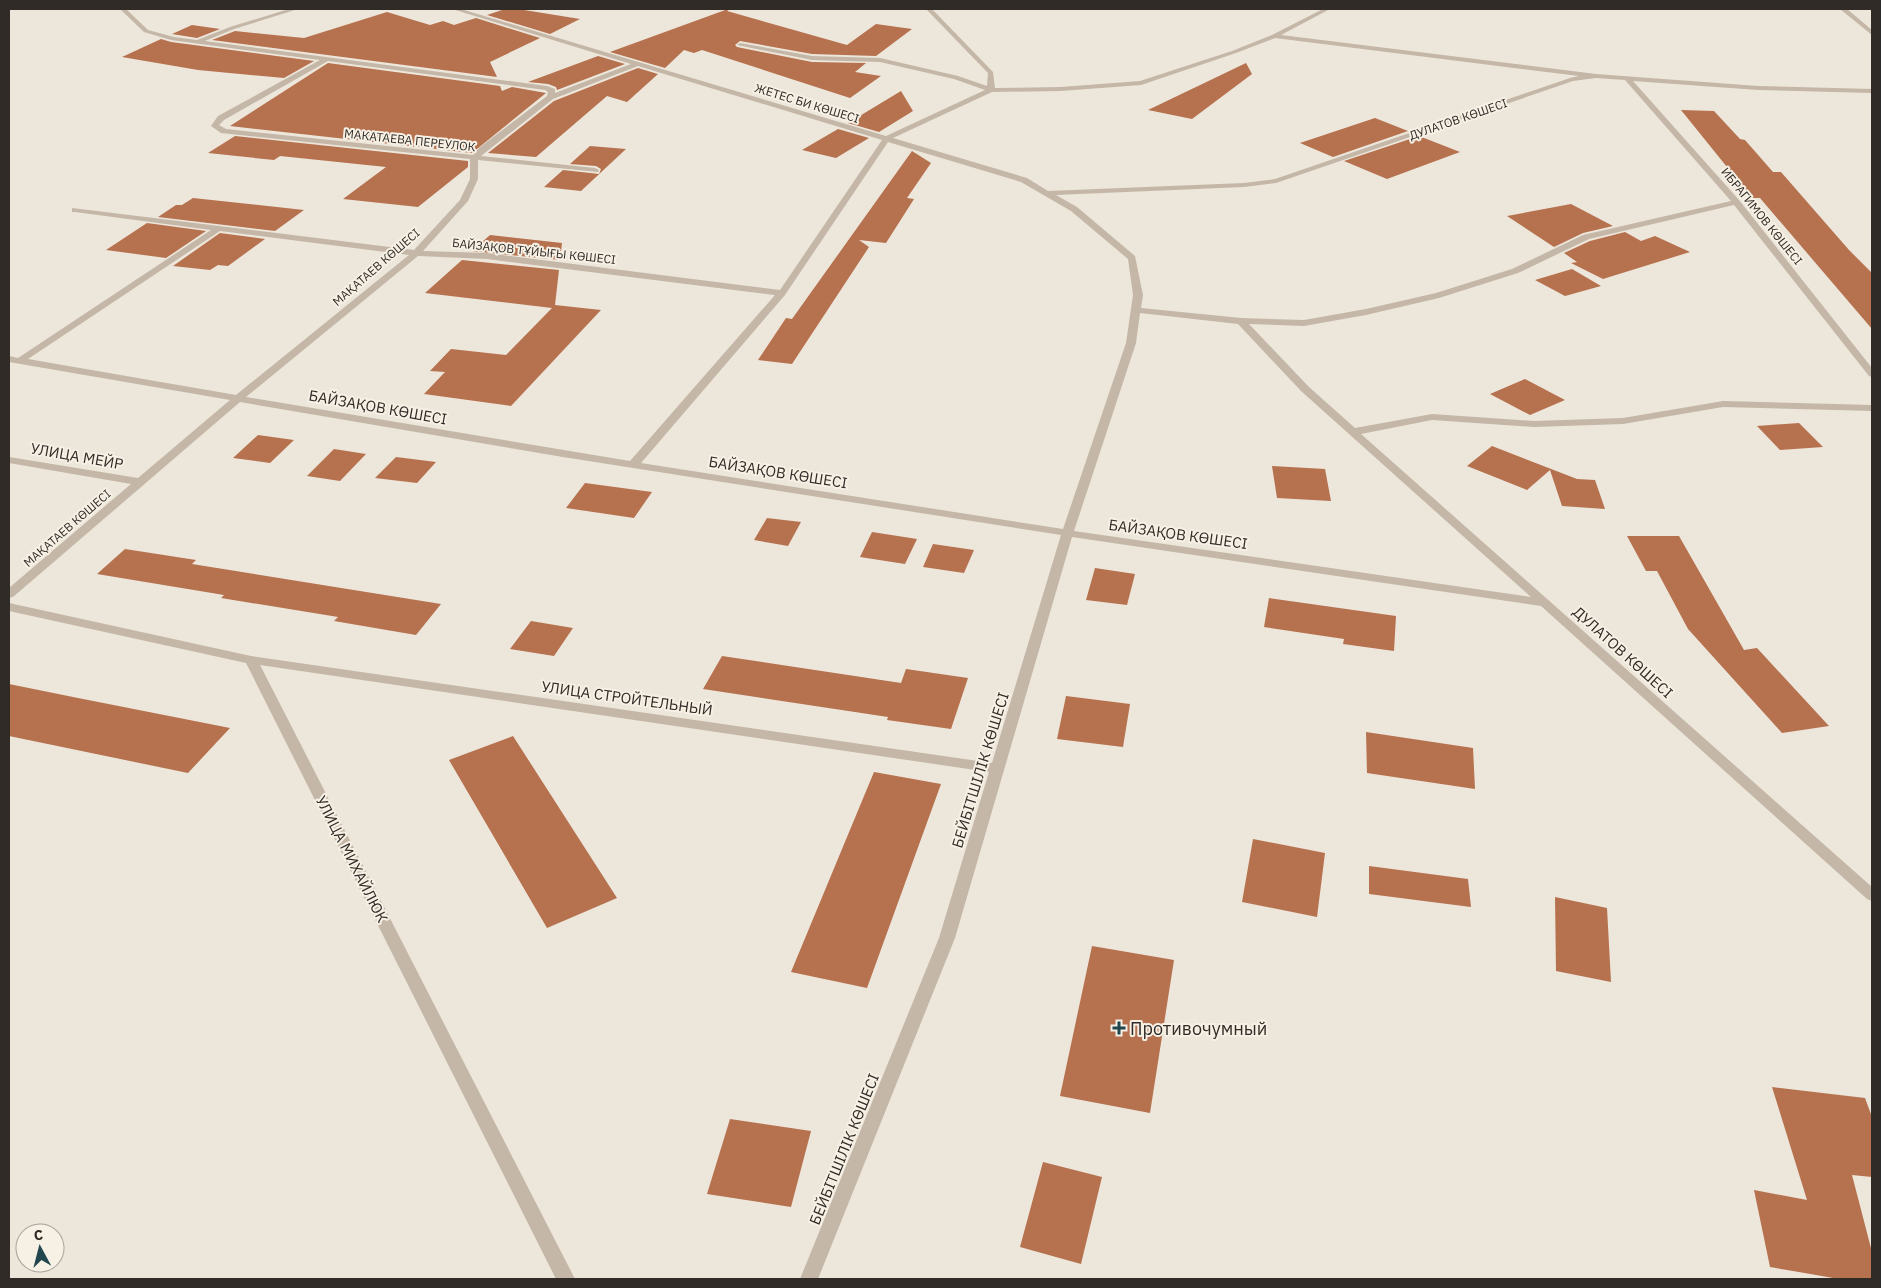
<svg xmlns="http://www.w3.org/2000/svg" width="1881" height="1288" viewBox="0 0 1881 1288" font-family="'IBM Plex Sans',sans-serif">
	<rect width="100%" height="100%" fill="#ede6da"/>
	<path fill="#b6714f" d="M 505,9 L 518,9 L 580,19 L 550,34 L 487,15 Z
		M 728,9 L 730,9 L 727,11 L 847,45 L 876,24 L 912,29 L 876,56 L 812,54 L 740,41 L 735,45 L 737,47 L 812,62 L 866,63 L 855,72 L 881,76 L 850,98 L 702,50 L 694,53 L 684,50 L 665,68 L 610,52 Z
		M 387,12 L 430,25 L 443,21 L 454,25 L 476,18 L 540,38 L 490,62 L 497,77 L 212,40 L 235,31 L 304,38 Z
		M 192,25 L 220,29 L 197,38 L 172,34 Z
		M 161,39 L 171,42 L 314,61 L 284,78 L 198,70 L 122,57 Z
		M 598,56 L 625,64 L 557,90 L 556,87 L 548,84 L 528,82 Z
		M 328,63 L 500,86 L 502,91 L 512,87 L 546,93 L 472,153 L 230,126 Z
		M 1246,63 L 1252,74 L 1192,119 L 1148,110 Z
		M 638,68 L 658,74 L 627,102 L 607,96 L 536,157 L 488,153 L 554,101 Z
		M 901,91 L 913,111 L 879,132 L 848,123 Z
		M 1681,110 L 1714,111 L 1740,139 L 1745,140 L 1773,172 L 1781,172 L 1849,250 L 1872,273 L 1872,329 L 1760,198 L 1752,198 Z
		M 1375,118 L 1408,131 L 1333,157 L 1300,143 Z
		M 838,129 L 869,138 L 836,158 L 802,150 Z
		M 235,136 L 468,161 L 468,167 L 418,207 L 343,199 L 386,167 L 280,156 L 274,160 L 208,153 Z
		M 1419,136 L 1460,152 L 1387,179 L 1344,161 Z
		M 590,146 L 626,149 L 581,191 L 544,187 L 563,170 L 599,174 L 601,169 L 596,166 L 570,164 Z
		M 912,151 L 931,163 L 907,198 L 914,199 L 886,243 L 859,240 L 869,247 L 792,364 L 758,360 L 786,318 L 792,319 Z
		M 193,198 L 304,210 L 275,231 L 158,217 L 176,205 L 182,205 Z
		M 1571,204 L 1613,226 L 1583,233 L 1554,247 L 1507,216 Z
		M 147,223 L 206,231 L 166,258 L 106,250 Z
		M 1625,232 L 1641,241 L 1655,236 L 1690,252 L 1603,279 L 1571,263 L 1577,262 L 1564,253 L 1590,241 Z
		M 220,233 L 265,239 L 228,266 L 218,265 L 210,270 L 173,266 Z
		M 490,235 L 562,243 L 560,260 L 472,251 Z
		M 462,260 L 559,270 L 555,305 L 601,310 L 511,406 L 424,394 L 445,372 L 430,371 L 451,349 L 506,355 L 552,308 L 425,293 Z
		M 1572,269 L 1601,286 L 1565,296 L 1535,280 Z
		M 1525,379 L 1565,400 L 1530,415 L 1490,394 Z
		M 1799,423 L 1823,447 L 1780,450 L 1757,426 Z
		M 258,435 L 294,440 L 270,463 L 233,458 Z
		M 1492,446 L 1577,479 L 1595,480 L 1605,509 L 1562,506 L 1550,470 L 1527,490 L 1467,466 Z
		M 334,449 L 366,454 L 340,481 L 307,476 Z
		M 396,457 L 436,462 L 417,483 L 375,478 Z
		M 1272,466 L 1325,469 L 1331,501 L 1277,498 Z
		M 585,483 L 652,492 L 634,518 L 566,508 Z
		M 767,518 L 801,522 L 788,546 L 754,540 Z
		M 872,532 L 917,539 L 905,564 L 860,557 Z
		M 1627,536 L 1679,536 L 1744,650 L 1757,648 L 1829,726 L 1782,733 L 1688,629 L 1657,571 L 1646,571 Z
		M 933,544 L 974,550 L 964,573 L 923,567 Z
		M 125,549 L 196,560 L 192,564 L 441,604 L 416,635 L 334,621 L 338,617 L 221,598 L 224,595 L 97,574 Z
		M 1095,568 L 1135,574 L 1127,605 L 1086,600 Z
		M 1269,598 L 1396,616 L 1394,651 L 1343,644 L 1344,639 L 1264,627 Z
		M 531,621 L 573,628 L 554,656 L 510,649 Z
		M 722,656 L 901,683 L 906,669 L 968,678 L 951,729 L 887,720 L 888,717 L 703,689 Z
		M 9,684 L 78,698 L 230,728 L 188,773 L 9,736 Z
		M 1066,696 L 1130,704 L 1123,747 L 1057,739 Z
		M 1366,732 L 1473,748 L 1475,789 L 1367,773 Z
		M 513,736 L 617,898 L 547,928 L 449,760 Z
		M 874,772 L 941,784 L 867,988 L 791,972 Z
		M 1253,839 L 1325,853 L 1317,917 L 1242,902 Z
		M 1369,866 L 1468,879 L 1471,907 L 1369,894 Z
		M 1555,897 L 1607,908 L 1611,982 L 1556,971 Z
		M 1092,946 L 1174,960 L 1150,1113 L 1060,1096 Z
		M 1772,1087 L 1865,1098 L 1872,1117 L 1872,1177 L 1852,1175 L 1872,1252 L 1872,1279 L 1839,1279 L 1770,1267 L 1754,1190 L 1807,1200 Z
		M 730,1119 L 811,1131 L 791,1207 L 707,1194 Z
		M 1043,1162 L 1102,1177 L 1081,1264 L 1020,1247 Z"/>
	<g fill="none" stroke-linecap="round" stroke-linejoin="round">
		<path fill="#c4b7a7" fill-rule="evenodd" d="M 120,9 L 126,9 L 148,30 L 174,37 L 197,40 L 230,27 L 289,9 L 298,9 L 234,29 L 205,41 L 547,86 L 555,89 L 555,93 L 631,64 L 452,9 L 461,9 L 886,136 L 985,90 L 954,79 L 880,62 L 812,60 L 737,45 L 740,43 L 812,56 L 880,58 L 958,76 L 987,86 L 988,73 L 926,9 L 932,9 L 993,72 L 995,88 L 1061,87 L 1140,81 L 1232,51 L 1272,35 L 1323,9 L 1330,9 L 1281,35 L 1596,74 L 1758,86 L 1872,89 L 1872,93 L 1758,90 L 1633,81 L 1739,200 L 1872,368 L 1872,377 L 1869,376 L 1734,205 L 1589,239 L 1518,273 L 1439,298 L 1366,315 L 1304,326 L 1249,324 L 1309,387 L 1355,428 L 1432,414 L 1534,421 L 1623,418 L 1723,401 L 1872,405 L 1872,411 L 1723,407 L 1623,424 L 1534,427 L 1432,420 L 1361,434 L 1872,887 L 1872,901 L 1867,899 L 1541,606 L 1072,537 L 955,938 L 818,1279 L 800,1279 L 939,938 L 989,772 L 260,665 L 575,1279 L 556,1279 L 246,663 L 9,611 L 9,603 L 251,656 L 992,763 L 1061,535 L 563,457 L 240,402 L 13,597 L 9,598 L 9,588 L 131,484 L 9,463 L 9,457 L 138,478 L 230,400 L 9,362 L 9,356 L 18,358 L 211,230 L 75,212 L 72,212 L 72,208 L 414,250 L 460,200 L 470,179 L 470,159 L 221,133 L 211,126 L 218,116 L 320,60 L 171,40 L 144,32 ZM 1275,38 L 1579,76 L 1570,78 L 1275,179 L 1244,183 L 1048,191 L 1027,178 L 893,138 L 992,92 L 1061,91 L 1141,85 L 1236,53 ZM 328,61 L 545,90 L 548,92 L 547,96 L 480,147 L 473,155 L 226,129 L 219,125 L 224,120 ZM 638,66 L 882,140 L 780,290 L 487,253 L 423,251 L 468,201 L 478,179 L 478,160 L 598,172 L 599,170 L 595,168 L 481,156 L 553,99 ZM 1596,78 L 1625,80 L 1731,201 L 1583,235 L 1512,269 L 1436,293 L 1366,309 L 1304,320 L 1241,318 L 1141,308 L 1143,295 L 1135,256 L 1077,207 L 1056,195 L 1244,187 L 1276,183 L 1573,81 ZM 888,142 L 1021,182 L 1071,211 L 1128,259 L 1133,295 L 1126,343 L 1063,529 L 641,463 L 785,295 ZM 220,231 L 409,255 L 236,395 L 28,359 ZM 418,256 L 487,259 L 775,295 L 630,461 L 246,397 ZM 1140,313 L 1238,324 L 1301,391 L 1531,597 L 1074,531 L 1136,343 Z
			M 1840,9 L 1847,9 L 1872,30 L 1872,35 Z"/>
	</g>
	<path fill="#22464d" stroke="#f6f0e5" stroke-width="2" d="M1116.5 1020.5h5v5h5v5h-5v5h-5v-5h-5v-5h5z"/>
	<g text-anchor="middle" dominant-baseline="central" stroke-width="4" stroke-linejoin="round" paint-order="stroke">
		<g font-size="12" fill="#312b27" stroke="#f6f0e5">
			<text transform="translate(807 103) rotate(17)">ЖЕТЕС БИ КӨШЕСІ</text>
			<text transform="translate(1458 119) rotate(-19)">ДУЛАТОВ КӨШЕСІ</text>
			<text transform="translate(410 140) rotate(6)">МАКАТАЕВА ПЕРЕУЛОК</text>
			<text transform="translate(1762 216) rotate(51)">ИБРАГИМОВ КӨШЕСІ</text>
			<text transform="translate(534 251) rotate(6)">БАЙЗАҚОВ ТҰЙЫҒЫ КӨШЕСІ</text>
			<text transform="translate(376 267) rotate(-41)">МАҚАТАЕВ КӨШЕСІ</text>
			<text transform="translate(67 528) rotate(-41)">МАҚАТАЕВ КӨШЕСІ</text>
		</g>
		<g font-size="15" fill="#312b27" stroke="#f6f0e5">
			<text transform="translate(378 407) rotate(10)">БАЙЗАҚОВ КӨШЕСІ</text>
			<text transform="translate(77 456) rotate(10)">УЛИЦА МЕЙР</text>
			<text transform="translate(778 472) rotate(9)">БАЙЗАҚОВ КӨШЕСІ</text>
			<text transform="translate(1178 534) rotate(8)">БАЙЗАҚОВ КӨШЕСІ</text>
			<text transform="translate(1623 652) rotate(42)">ДУЛАТОВ КӨШЕСІ</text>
			<text transform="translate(627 698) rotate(8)">УЛИЦА СТРОЙТЕЛЬНЫЙ</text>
			<text transform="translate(980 770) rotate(-73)">БЕЙБІТШІЛІК КӨШЕСІ</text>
			<text transform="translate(352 859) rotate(63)">УЛИЦА МИХАЙЛЮК</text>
			<text transform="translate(844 1149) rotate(-68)">БЕЙБІТШІЛІК КӨШЕСІ</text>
		</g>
		<g font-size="18" fill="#312b27" stroke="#f6f0e5" text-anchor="start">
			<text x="1130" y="1028">Противочумный</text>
		</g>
	</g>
	<rect width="1881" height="1288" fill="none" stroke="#312b27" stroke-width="20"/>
	<g transform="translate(40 1248) rotate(353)"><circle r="24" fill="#f6f0e5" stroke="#a7a199"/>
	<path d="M0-4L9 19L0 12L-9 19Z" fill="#22464d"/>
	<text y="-8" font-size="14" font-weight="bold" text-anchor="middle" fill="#312b27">С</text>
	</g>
</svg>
